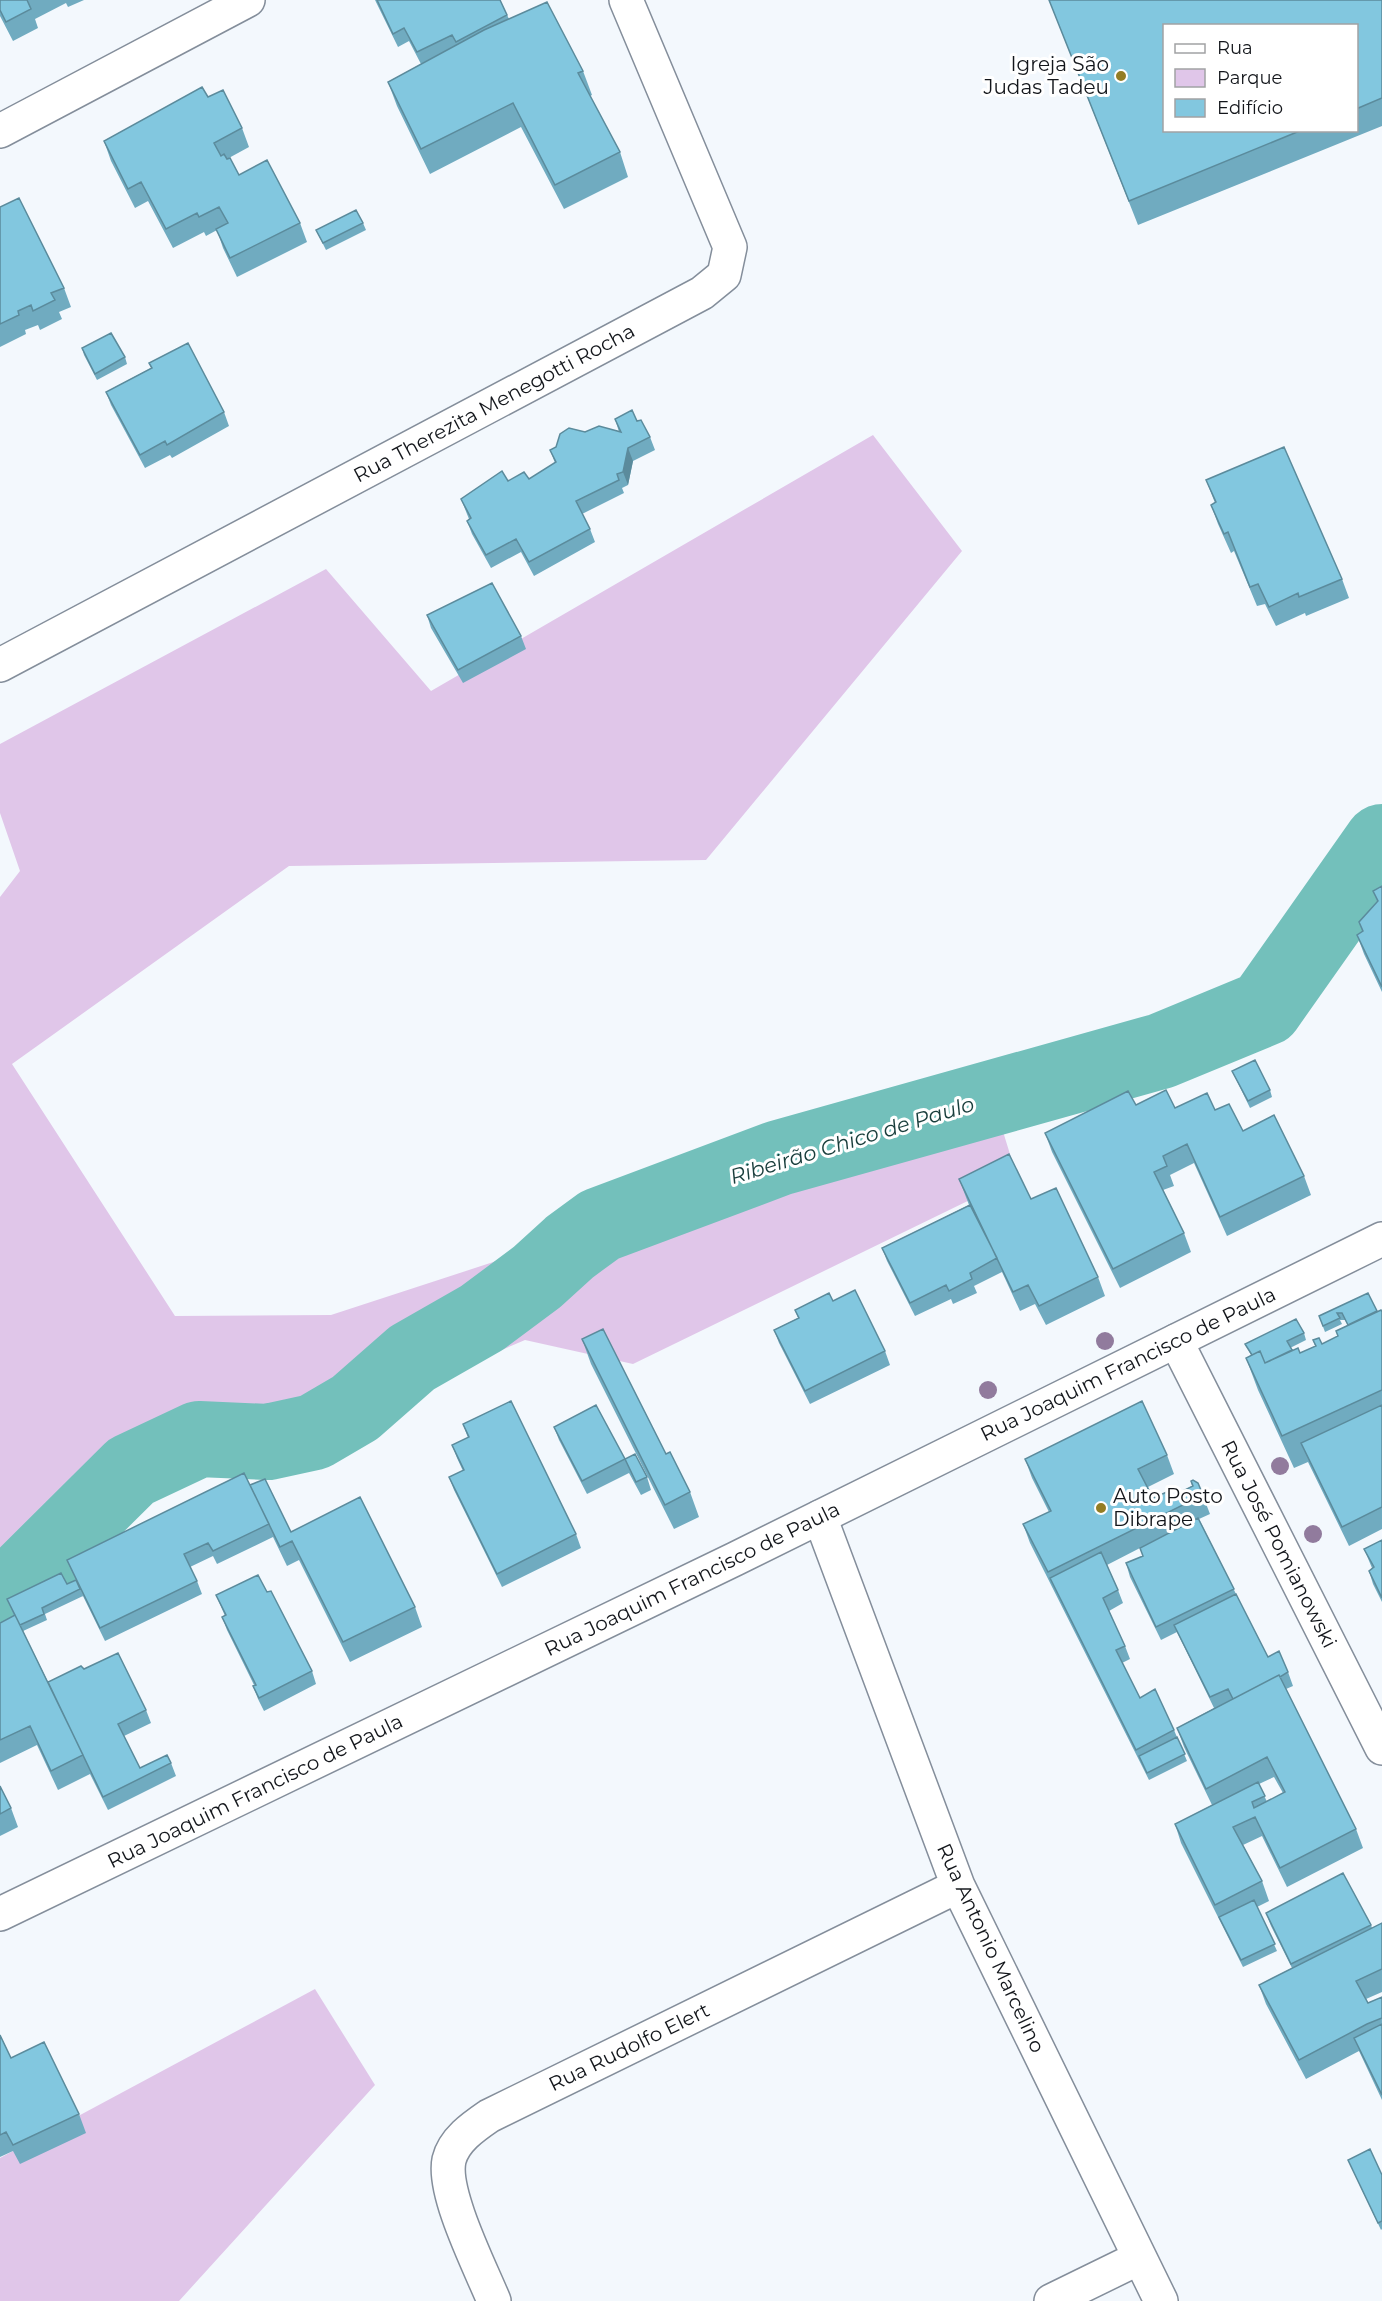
<svg xmlns="http://www.w3.org/2000/svg" width="1382" height="2301" viewBox="0 0 1382 2301" font-family="Montserrat,sans-serif">
	<rect width="100%" height="100%" fill="#f3f8fd"/>
	<path fill="#e0c6e9" d="M 873,435 L 962,551 L 706,860 L 289,866 L 12,1064 L 175,1316 L 331,1315 L 993,1099 L 1017,1177 L 633,1364 L 525,1340 L 188,1484 L 0,1575 L 0,897 L 20,871 L 0,813 L 0,744 L 326,569 L 431,691 Z
		M 315,1989 L 375,2085 L 179,2301 L 0,2301 L 0,2158 Z"/>
	<g fill="none" stroke-linecap="round" stroke-linejoin="round">
		<path stroke="#73c0bb" stroke-width="76" d="M 0,1601 L 131,1471 L 199,1439 L 268,1442 L 314,1432 L 355,1408 L 412,1358 L 482,1318 L 537,1277 L 570,1247 L 600,1225 L 779,1158 L 1161,1051 L 1265,1008 L 1382,842"/>
		<defs>
			<path id="minor" d="M 0,131 L 248,0
				M 0,665 L 702,293 L 724,275 L 730,247 L 626,0
				M 1176,1341 L 1382,1748
				M 820,1517 L 958,1886 L 1161,2301
				M 494,2301 C 481,2269 442,2193 449,2160 C 454,2140 473,2127 489,2116 L 958,1886
				M 1051,2301 L 1139,2258"/>
			<path id="major" d="M 0,1914 L 735,1559 L 1382,1239"/>
		</defs>
		<use href="#minor" stroke="#848e9b" stroke-width="36"/>
		<use href="#major" stroke="#848e9b" stroke-width="36"/>
		<use href="#minor" stroke="#fff" stroke-width="33"/>
		<use href="#major" stroke="#fff" stroke-width="33"/>
	</g>
	<g fill="#917b9d">
		<circle cx="1105" cy="1341" r="9"/>
		<circle cx="988" cy="1390" r="9"/>
		<circle cx="1280" cy="1466" r="9"/>
		<circle cx="1313" cy="1534" r="9"/>
	</g>
	<path fill="#70abc0" fill-rule="evenodd" d="M 0,0 L 84,0 L 68,7 L 66,3 L 35,19 L 38,28 L 13,41 L 0,16 Z
		M 375,0 L 500,0 L 509,19 L 583,71 L 592,95 L 590,96 L 620,152 L 628,177 L 564,209 L 521,127 L 430,174 L 397,106 L 388,82 L 421,64 L 409,41 L 398,47 Z
		M 1049,0 L 1382,0 L 1382,126 L 1138,225 ZM 1356,26 L 1356,130 L 1164,130 Z
		M 208,97 L 242,128 L 249,147 L 227,159 L 239,175 L 300,223 L 307,242 L 237,277 L 223,248 L 217,230 L 206,236 L 204,232 L 173,248 L 148,201 L 135,208 L 111,161 L 104,141 Z
		M 0,207 L 64,288 L 71,307 L 59,312 L 62,319 L 40,330 L 38,325 L 25,330 L 26,334 L 0,347 Z
		M 363,223 L 366,230 L 326,250 L 316,230 Z
		M 82,348 L 125,357 L 127,364 L 97,380 L 84,355 Z
		M 149,363 L 224,412 L 229,426 L 172,458 L 170,455 L 145,468 L 111,405 L 106,392 L 151,368 Z
		M 615,419 L 637,421 L 650,437 L 655,450 L 633,461 L 628,485 L 622,488 L 624,493 L 582,514 L 590,529 L 595,542 L 534,576 L 521,552 L 491,568 L 472,534 L 467,521 L 469,519 L 461,499 L 508,481 L 529,479 L 555,463 L 550,450 L 585,432 L 619,432 Z
		M 1206,480 L 1342,579 L 1349,598 L 1306,616 L 1305,613 L 1276,626 L 1265,604 L 1257,606 L 1234,551 L 1231,553 L 1218,524 L 1211,505 L 1215,503 Z
		M 427,615 L 521,636 L 526,649 L 463,683 L 431,628 Z
		M 1382,886 L 1382,992 L 1364,954 L 1357,935 L 1362,932 L 1359,922 L 1377,902 L 1373,891 Z
		M 1232,1071 L 1270,1090 L 1272,1097 L 1250,1108 Z
		M 1136,1105 L 1215,1110 L 1304,1176 L 1311,1195 L 1227,1236 L 1194,1163 L 1170,1175 L 1174,1186 L 1163,1190 L 1184,1233 L 1191,1252 L 1120,1288 L 1052,1152 L 1045,1133 Z
		M 959,1179 L 1031,1199 L 1098,1277 L 1105,1296 L 1046,1325 L 1035,1304 L 1020,1311 L 1002,1272 L 974,1286 L 977,1293 L 953,1304 L 951,1299 L 915,1316 L 887,1261 L 882,1248 L 969,1205 Z
		M 1368,1293 L 1377,1311 L 1382,1312 L 1382,1529 L 1349,1546 L 1308,1462 L 1294,1468 L 1258,1390 L 1246,1358 L 1251,1355 L 1245,1344 L 1304,1333 L 1306,1340 L 1290,1348 L 1292,1350 L 1300,1353 L 1315,1346 L 1313,1340 L 1322,1344 L 1338,1336 L 1336,1331 L 1348,1325 L 1345,1320 L 1340,1320 L 1342,1324 L 1325,1332 L 1319,1316 Z
		M 795,1310 L 885,1351 L 890,1365 L 810,1404 L 779,1343 L 774,1330 L 798,1318 Z
		M 582,1339 L 666,1454 L 690,1492 L 699,1517 L 674,1529 L 591,1364 Z
		M 463,1424 L 576,1534 L 581,1548 L 502,1587 L 454,1490 L 449,1477 L 463,1471 L 457,1458 L 452,1445 L 468,1438 Z
		M 554,1427 L 625,1459 L 647,1477 L 651,1490 L 641,1495 L 629,1473 L 587,1494 L 559,1440 Z
		M 1167,1455 L 1174,1474 L 1148,1487 L 1153,1498 L 1171,1497 L 1192,1486 L 1191,1481 L 1198,1483 L 1210,1514 L 1199,1519 L 1237,1596 L 1268,1657 L 1288,1672 L 1293,1686 L 1286,1689 L 1356,1829 L 1363,1848 L 1287,1887 L 1262,1836 L 1243,1845 L 1262,1881 L 1269,1901 L 1257,1907 L 1277,1951 L 1243,1967 L 1181,1843 L 1175,1824 L 1212,1805 L 1184,1747 L 1177,1728 L 1214,1708 L 1177,1632 L 1161,1640 L 1130,1577 L 1126,1563 L 1143,1556 L 1140,1548 L 1107,1565 L 1118,1590 L 1123,1603 L 1109,1611 L 1125,1646 L 1130,1659 L 1122,1663 L 1140,1698 L 1174,1730 L 1187,1761 L 1149,1780 L 1030,1543 L 1023,1524 L 1049,1512 L 1032,1478 L 1025,1459 ZM 1274,1777 L 1283,1793 L 1267,1802 L 1259,1784 Z
		M 252,1489 L 291,1532 L 415,1607 L 422,1627 L 350,1662 L 299,1560 L 287,1566 L 273,1537 L 217,1564 L 213,1556 L 190,1567 L 197,1581 L 202,1594 L 105,1641 L 81,1592 L 83,1596 L 45,1614 L 47,1620 L 23,1631 L 48,1682 L 84,1669 L 146,1710 L 151,1723 L 124,1736 L 140,1768 L 171,1763 L 176,1776 L 108,1810 L 90,1774 L 58,1790 L 37,1745 L 0,1763 L 0,1623 L 14,1616 L 7,1599 L 67,1584 L 76,1580 L 67,1560 Z
		M 1382,1540 L 1382,1602 L 1373,1584 L 1369,1571 L 1372,1568 L 1364,1549 Z
		M 267,1592 L 312,1671 L 316,1684 L 264,1711 L 258,1699 L 253,1686 L 254,1685 L 227,1630 L 222,1617 L 225,1616 L 216,1595 Z
		M 0,1786 L 11,1808 L 18,1827 L 0,1836 Z
		M 1266,1913 L 1371,1925 L 1372,1928 L 1382,1923 L 1382,1992 L 1366,1999 L 1368,2003 L 1382,1997 L 1382,2100 L 1359,2051 L 1306,2079 L 1266,2004 L 1259,1985 L 1292,1968 L 1271,1926 Z
		M 0,2035 L 11,2058 L 79,2114 L 86,2133 L 20,2164 L 13,2151 L 0,2157 Z
		M 1348,2160 L 1382,2175 L 1382,2229 L 1381,2230 Z"/>
	<path fill="#5b8b9c" d="M 628,448 L 633,461 L 628,485 L 623,472 Z"/>
	<path fill="#82c7df" stroke="#5b8b9c" stroke-width="1.5" d="M 0,0 L 27,0 L 31,9 L 6,22 L 0,10 Z
		M 377,0 L 500,0 L 507,15 L 456,42 L 452,35 L 417,52 L 404,28 L 393,34 Z
		M 1049,0 L 1382,0 L 1382,98 L 1356,109 L 1356,26 L 1164,26 L 1164,130 L 1302,130 L 1129,201 Z
		M 547,2 L 583,71 L 578,73 L 620,152 L 555,185 L 513,103 L 421,149 L 388,82 L 484,30 Z
		M 202,87 L 208,97 L 223,90 L 242,128 L 214,143 L 221,156 L 224,154 L 227,159 L 230,158 L 239,175 L 267,160 L 300,223 L 230,258 L 216,229 L 228,223 L 219,207 L 199,217 L 197,213 L 166,229 L 141,182 L 128,189 L 104,141 Z
		M 19,198 L 64,288 L 51,293 L 55,300 L 33,311 L 31,305 L 18,311 L 19,315 L 0,324 L 0,207 Z
		M 356,210 L 363,223 L 323,243 L 316,230 Z
		M 111,333 L 125,357 L 95,374 L 82,348 Z
		M 188,343 L 224,412 L 167,445 L 165,441 L 140,455 L 106,392 L 152,368 L 149,363 Z
		M 632,410 L 637,421 L 641,420 L 650,437 L 628,448 L 623,472 L 617,474 L 619,480 L 576,501 L 590,529 L 529,562 L 516,539 L 486,555 L 467,521 L 471,518 L 461,499 L 502,471 L 508,481 L 524,472 L 529,479 L 556,462 L 550,450 L 556,447 L 560,434 L 569,428 L 585,432 L 599,426 L 621,432 L 615,419 Z
		M 1284,447 L 1342,579 L 1299,597 L 1298,593 L 1269,607 L 1258,584 L 1250,587 L 1228,532 L 1224,534 L 1211,505 L 1216,502 L 1206,480 Z
		M 492,583 L 521,636 L 458,670 L 427,615 Z
		M 1382,886 L 1382,987 L 1357,935 L 1363,931 L 1359,922 L 1378,901 L 1373,891 Z
		M 1255,1060 L 1270,1090 L 1248,1101 L 1232,1071 Z
		M 1166,1090 L 1175,1108 L 1207,1093 L 1215,1110 L 1229,1104 L 1243,1131 L 1274,1115 L 1304,1176 L 1220,1217 L 1187,1144 L 1163,1156 L 1167,1166 L 1154,1172 L 1184,1233 L 1113,1269 L 1045,1133 L 1128,1091 L 1136,1105 Z
		M 1009,1154 L 1031,1199 L 1056,1188 L 1098,1277 L 1039,1306 L 1028,1285 L 1013,1292 L 959,1179 Z
		M 970,1205 L 997,1258 L 970,1273 L 972,1279 L 949,1291 L 946,1285 L 910,1303 L 882,1248 Z
		M 855,1290 L 885,1351 L 805,1391 L 774,1330 L 799,1318 L 795,1310 L 829,1293 L 833,1301 Z
		M 1368,1293 L 1377,1311 L 1348,1325 L 1342,1313 L 1337,1313 L 1340,1318 L 1323,1326 L 1319,1316 Z
		M 1381,1310 L 1382,1312 L 1382,1390 L 1282,1436 L 1246,1358 L 1260,1351 L 1265,1363 L 1298,1348 L 1300,1353 L 1316,1346 L 1313,1340 L 1319,1338 L 1322,1344 L 1338,1336 L 1336,1331 Z
		M 1296,1319 L 1304,1333 L 1287,1341 L 1292,1350 L 1265,1363 L 1260,1351 L 1252,1355 L 1245,1344 Z
		M 603,1329 L 666,1454 L 670,1452 L 690,1492 L 665,1505 L 582,1339 Z
		M 511,1401 L 576,1534 L 497,1574 L 449,1477 L 464,1470 L 452,1445 L 469,1437 L 463,1424 Z
		M 1142,1401 L 1167,1455 L 1138,1469 L 1153,1498 L 1167,1492 L 1171,1497 L 1193,1486 L 1191,1481 L 1193,1480 L 1198,1483 L 1203,1495 L 1048,1572 L 1023,1524 L 1051,1511 L 1025,1459 Z
		M 596,1405 L 625,1459 L 582,1481 L 554,1427 Z
		M 1382,1405 L 1382,1507 L 1342,1527 L 1301,1443 Z
		M 635,1454 L 647,1477 L 636,1482 L 625,1459 Z
		M 244,1473 L 269,1524 L 213,1551 L 208,1543 L 184,1554 L 197,1581 L 100,1628 L 67,1560 Z
		M 265,1479 L 291,1532 L 360,1497 L 415,1607 L 343,1642 L 292,1541 L 280,1547 L 250,1485 Z
		M 1198,1518 L 1234,1589 L 1156,1627 L 1126,1563 L 1143,1556 L 1140,1548 Z
		M 1382,1540 L 1382,1598 L 1369,1571 L 1374,1567 L 1364,1549 Z
		M 1101,1552 L 1118,1590 L 1103,1598 L 1125,1646 L 1116,1650 L 1140,1698 L 1155,1689 L 1174,1730 L 1136,1750 L 1050,1578 Z
		M 61,1573 L 67,1584 L 76,1580 L 80,1589 L 42,1608 L 44,1614 L 20,1625 L 7,1599 Z
		M 258,1575 L 267,1592 L 271,1591 L 312,1671 L 259,1698 L 253,1686 L 256,1685 L 222,1617 L 226,1615 L 216,1595 Z
		M 1236,1594 L 1268,1657 L 1279,1651 L 1288,1672 L 1280,1677 L 1279,1675 L 1233,1699 L 1228,1689 L 1210,1697 L 1174,1625 Z
		M 15,1615 L 83,1755 L 51,1771 L 30,1726 L 0,1740 L 0,1623 Z
		M 118,1653 L 146,1710 L 118,1724 L 140,1768 L 167,1755 L 171,1763 L 103,1797 L 48,1682 L 81,1666 L 84,1669 Z
		M 1279,1675 L 1356,1829 L 1280,1868 L 1255,1817 L 1233,1827 L 1262,1881 L 1215,1905 L 1175,1824 L 1258,1782 L 1265,1796 L 1252,1802 L 1254,1808 L 1285,1792 L 1267,1757 L 1206,1789 L 1177,1728 Z
		M 1177,1737 L 1185,1754 L 1147,1773 L 1139,1756 Z
		M 0,1786 L 11,1808 L 0,1814 Z
		M 1343,1873 L 1371,1925 L 1291,1964 L 1266,1913 Z
		M 1254,1900 L 1275,1944 L 1241,1960 L 1219,1917 Z
		M 1382,1923 L 1382,1969 L 1356,1981 L 1368,2003 L 1382,1997 L 1382,2018 L 1367,2024 L 1299,2060 L 1259,1985 Z
		M 1382,2024 L 1382,2095 L 1354,2038 Z
		M 0,2035 L 11,2058 L 44,2042 L 79,2114 L 13,2145 L 6,2132 L 0,2135 Z
		M 1370,2149 L 1382,2175 L 1382,2221 L 1378,2223 L 1348,2160 Z"/>
	<g fill="#937d24" stroke="#fff" stroke-width="2">
		<circle cx="1121" cy="76" r="6"/>
		<circle cx="1101" cy="1508" r="6"/>
	</g>
	<g text-anchor="middle" dominant-baseline="central" stroke-width="6" stroke-linejoin="round" paint-order="stroke">
		<g font-size="20" fill="#13161b" stroke="#fff" text-anchor="end">
			<text x="1109" y="64">Igreja São<tspan x="1109" dy="23">Judas Tadeu</tspan></text>
			<text x="1113" y="1496" text-anchor="start">Auto Posto<tspan x="1113" dy="23">Dibrape</tspan></text>
		</g>
		<g font-size="20" fill="#13161b" stroke="#fff">
			<text transform="translate(494 403) rotate(-28)">Rua Therezita Menegotti Rocha</text>
			<text transform="translate(1128 1364) rotate(-26)">Rua Joaquim Francisco de Paula</text>
			<text transform="translate(1279 1544) rotate(63)">Rua José Pomianowski</text>
			<text transform="translate(692 1579) rotate(-26)">Rua Joaquim Francisco de Paula</text>
			<text transform="translate(255 1791) rotate(-26)">Rua Joaquim Francisco de Paula</text>
			<text transform="translate(991 1948) rotate(65)">Rua Antonio Marcelino</text>
			<text transform="translate(629 2047) rotate(-26)">Rua Rudolfo Elert</text>
		</g>
		<g font-size="21" font-style="italic" fill="#183d3b" stroke="#fff">
			<text transform="translate(852 1140) rotate(-17)">Ribeirão Chico de Paulo</text>
		</g>
	</g>
	<rect x="1163" y="24" width="195" height="108" fill="#ffffff" stroke="#a1a2a4" stroke-width="1.5"/>
	<rect x="1175" y="44" width="30" height="9" fill="#ffffff" stroke="#a1a2a4" stroke-width="1.5"/>
	<text x="1217" y="54" font-size="18" fill="#13161b">Rua</text>
	<rect x="1175" y="69" width="30" height="18" fill="#e0c6e9" stroke="#a1a2a4" stroke-width="1.5"/>
	<text x="1217" y="84" font-size="18" fill="#13161b">Parque</text>
	<rect x="1175" y="99" width="30" height="18" fill="#82c7df" stroke="#a1a2a4" stroke-width="1.5"/>
	<text x="1217" y="114" font-size="18" fill="#13161b">Edifício</text>
</svg>
